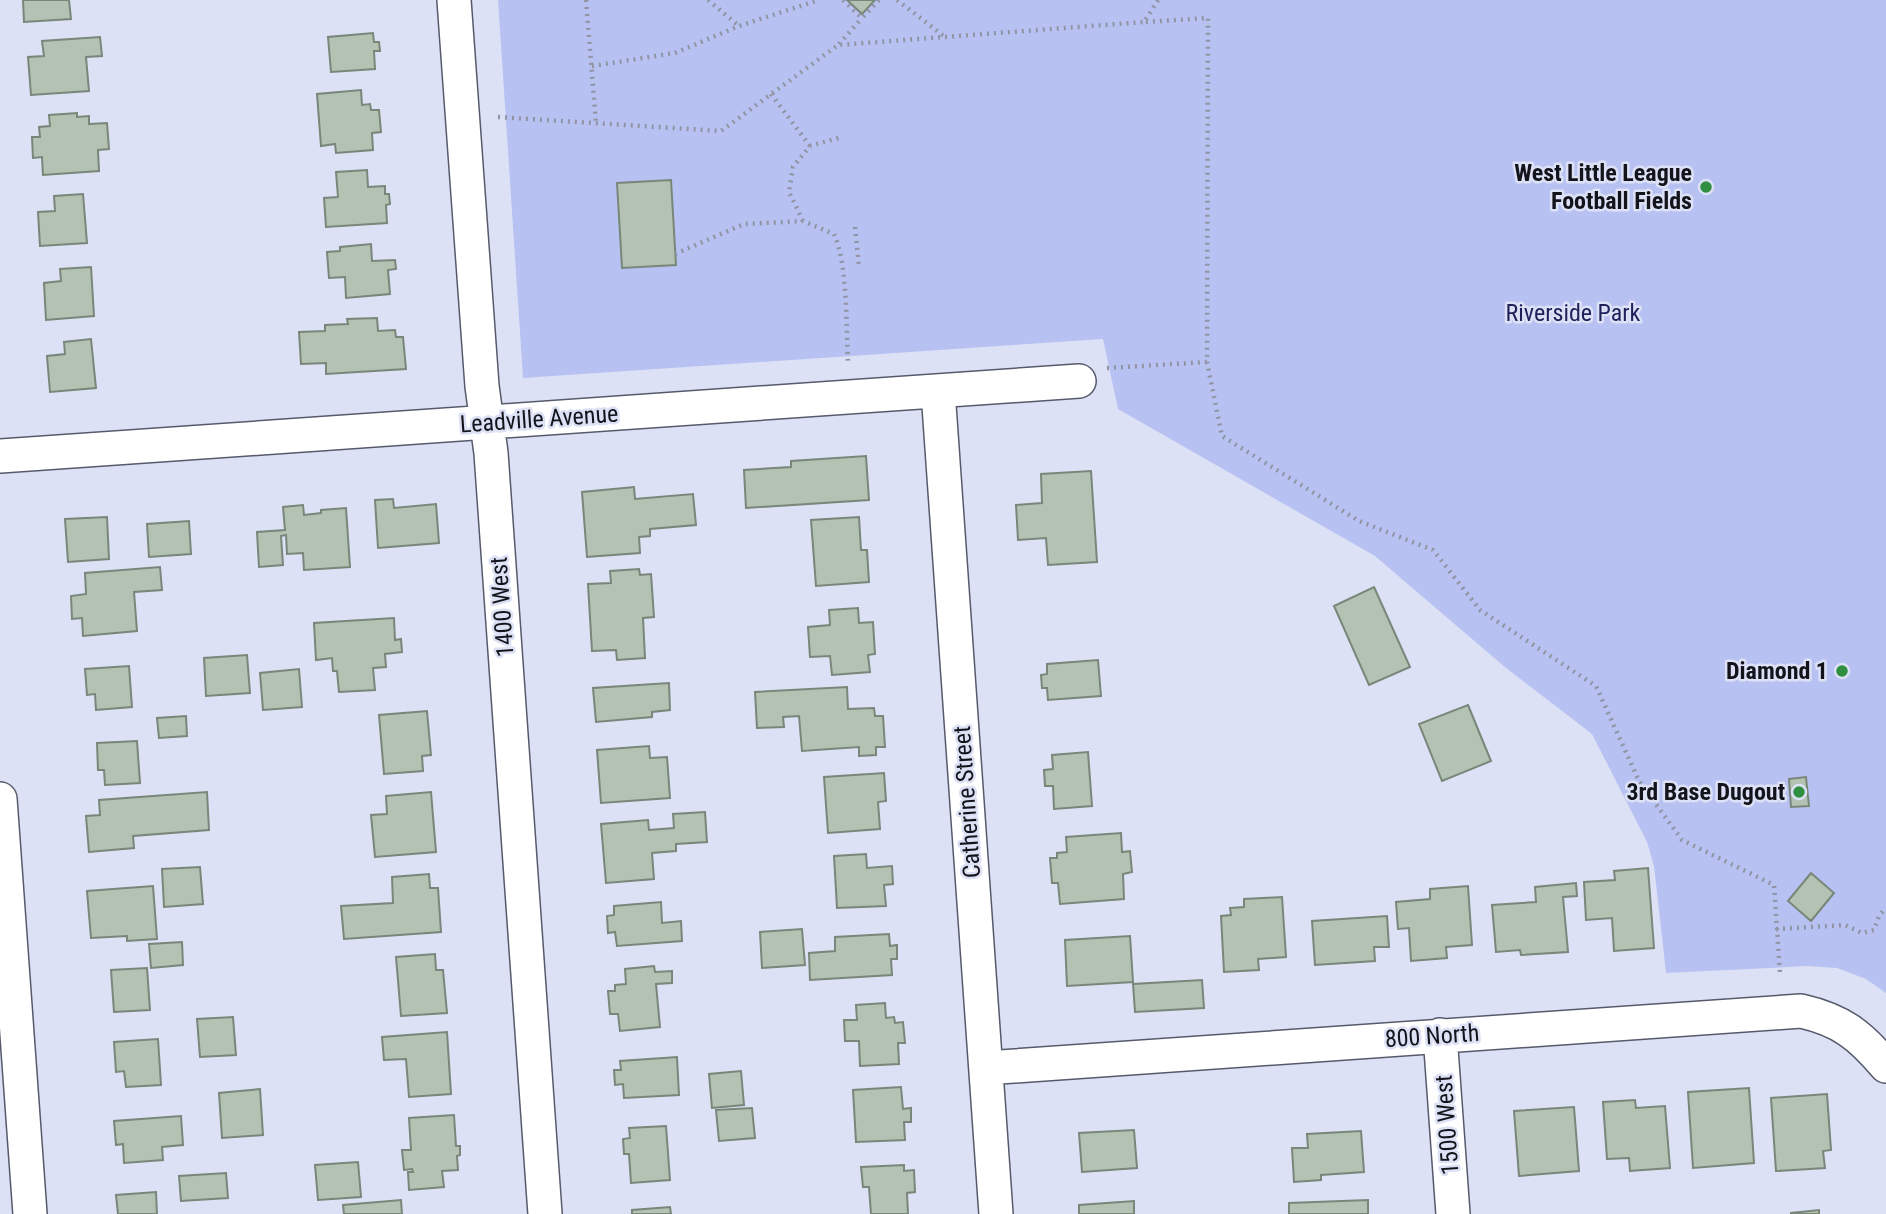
<svg xmlns="http://www.w3.org/2000/svg" width="1886" height="1214" viewBox="0 0 1886 1214" font-family="'Roboto Condensed',sans-serif">
	<rect width="100%" height="100%" fill="#dde1f5"/>
	<path fill="#b8c2f2" d="M 498,0 L 1886,0 L 1886,993 L 1866,979 L 1837,968 L 1808,966 L 1666,973 L 1654,866 L 1647,842 L 1592,734 L 1506,668 L 1375,556 L 1118,409 L 1103,339 L 523,378 Z"/>
	<path fill="#b3c2b3" stroke="#788779" stroke-width="2" d="M 23,0 L 69,0 L 71,19 L 24,22 Z
		M 847,0 L 875,0 L 862,14 Z
		M 373,33 L 374,42 L 379,42 L 380,51 L 374,51 L 375,69 L 331,72 L 328,37 Z
		M 100,37 L 102,56 L 86,57 L 89,91 L 31,95 L 28,57 L 44,56 L 42,41 Z
		M 361,90 L 362,105 L 370,104 L 371,110 L 379,110 L 381,132 L 372,133 L 373,150 L 336,153 L 335,144 L 321,146 L 317,94 Z
		M 77,113 L 77,117 L 89,116 L 89,124 L 107,123 L 109,149 L 98,150 L 99,171 L 43,175 L 42,157 L 33,158 L 32,137 L 40,137 L 39,127 L 50,126 L 49,115 Z
		M 367,170 L 368,187 L 385,186 L 385,194 L 389,194 L 390,204 L 386,205 L 387,223 L 326,227 L 324,198 L 338,197 L 336,172 Z
		M 671,180 L 676,265 L 622,268 L 617,183 Z
		M 83,194 L 87,243 L 40,246 L 38,212 L 55,211 L 54,196 Z
		M 371,244 L 372,261 L 395,260 L 396,269 L 388,270 L 390,294 L 346,298 L 345,277 L 329,278 L 327,252 L 340,251 L 340,247 Z
		M 91,267 L 94,316 L 46,320 L 44,283 L 61,281 L 60,269 Z
		M 377,318 L 378,331 L 395,330 L 396,337 L 403,337 L 406,369 L 326,374 L 326,363 L 301,364 L 299,332 L 325,331 L 325,325 L 348,324 L 347,319 Z
		M 91,339 L 96,388 L 50,392 L 47,356 L 65,354 L 64,342 Z
		M 866,456 L 869,500 L 746,508 L 744,470 L 791,467 L 791,461 Z
		M 1091,471 L 1097,562 L 1048,565 L 1046,538 L 1018,540 L 1016,505 L 1042,503 L 1041,474 Z
		M 634,487 L 635,499 L 693,494 L 696,525 L 650,529 L 650,536 L 639,537 L 640,553 L 587,557 L 582,492 Z
		M 393,499 L 394,508 L 436,504 L 439,543 L 378,548 L 375,500 Z
		M 303,505 L 304,515 L 321,513 L 321,510 L 346,508 L 350,567 L 304,570 L 303,553 L 287,554 L 286,535 L 281,536 L 283,565 L 259,567 L 257,532 L 285,530 L 283,507 Z
		M 107,517 L 109,559 L 68,562 L 65,519 Z
		M 859,517 L 861,550 L 867,550 L 869,582 L 816,586 L 811,520 Z
		M 189,521 L 191,554 L 149,557 L 147,524 Z
		M 160,567 L 162,590 L 134,592 L 137,631 L 83,636 L 82,618 L 72,619 L 71,596 L 86,594 L 85,573 Z
		M 639,569 L 640,575 L 651,574 L 654,617 L 643,618 L 645,658 L 617,660 L 616,650 L 592,651 L 588,584 L 611,583 L 610,571 Z
		M 1374,587 L 1410,667 L 1369,685 L 1334,606 Z
		M 858,608 L 859,623 L 873,622 L 875,654 L 868,655 L 870,672 L 832,675 L 830,656 L 810,657 L 808,627 L 830,625 L 829,610 Z
		M 394,618 L 395,640 L 401,639 L 402,652 L 385,654 L 386,667 L 373,668 L 375,690 L 339,692 L 337,671 L 333,671 L 332,658 L 316,660 L 314,623 Z
		M 247,655 L 250,693 L 206,696 L 204,658 Z
		M 1098,660 L 1101,696 L 1048,700 L 1047,688 L 1042,688 L 1041,675 L 1047,674 L 1047,664 Z
		M 129,666 L 132,707 L 96,710 L 95,694 L 87,695 L 85,669 Z
		M 299,669 L 302,707 L 263,710 L 260,673 Z
		M 669,683 L 670,710 L 652,712 L 652,717 L 596,722 L 593,688 Z
		M 847,687 L 848,709 L 874,708 L 875,716 L 883,716 L 885,747 L 876,747 L 876,755 L 859,756 L 859,747 L 802,751 L 799,716 L 783,717 L 784,727 L 757,728 L 755,692 Z
		M 1468,705 L 1491,761 L 1442,781 L 1419,724 Z
		M 427,711 L 431,755 L 422,756 L 423,771 L 384,774 L 379,715 Z
		M 186,716 L 187,736 L 159,738 L 157,718 Z
		M 137,741 L 140,783 L 105,785 L 104,770 L 98,770 L 97,743 Z
		M 649,746 L 650,758 L 667,757 L 670,798 L 601,803 L 597,750 Z
		M 1088,752 L 1092,806 L 1054,809 L 1053,786 L 1045,786 L 1044,770 L 1053,769 L 1052,755 Z
		M 884,773 L 886,801 L 878,802 L 880,829 L 828,833 L 824,777 Z
		M 1806,777 L 1809,806 L 1791,807 L 1789,779 Z
		M 207,792 L 209,830 L 133,836 L 134,848 L 89,852 L 86,816 L 100,815 L 99,800 Z
		M 431,792 L 436,852 L 375,857 L 371,815 L 387,814 L 386,796 Z
		M 705,812 L 707,842 L 676,844 L 676,851 L 652,853 L 654,879 L 606,883 L 601,824 L 648,820 L 649,830 L 674,828 L 673,814 Z
		M 1121,833 L 1122,852 L 1130,851 L 1132,872 L 1123,874 L 1124,899 L 1060,904 L 1058,883 L 1052,883 L 1050,858 L 1057,858 L 1057,853 L 1067,852 L 1066,837 Z
		M 866,854 L 867,868 L 892,866 L 893,884 L 884,885 L 886,906 L 837,908 L 834,856 Z
		M 200,867 L 203,904 L 164,907 L 162,869 Z
		M 1648,868 L 1654,948 L 1614,951 L 1612,918 L 1586,920 L 1584,882 L 1615,880 L 1614,871 Z
		M 1811,873 L 1834,893 L 1811,921 L 1788,901 Z
		M 429,874 L 430,888 L 438,888 L 441,932 L 344,939 L 341,906 L 393,903 L 392,877 Z
		M 1576,883 L 1577,896 L 1563,897 L 1568,952 L 1521,955 L 1520,950 L 1496,952 L 1492,905 L 1536,902 L 1535,887 Z
		M 153,886 L 157,939 L 127,941 L 127,936 L 91,938 L 87,891 Z
		M 1468,886 L 1472,945 L 1446,947 L 1447,958 L 1411,961 L 1409,928 L 1398,929 L 1396,902 L 1430,899 L 1430,889 Z
		M 1282,897 L 1286,957 L 1258,959 L 1259,970 L 1224,972 L 1221,916 L 1231,915 L 1230,908 L 1244,907 L 1244,899 Z
		M 661,902 L 662,923 L 681,921 L 682,941 L 617,946 L 615,932 L 608,933 L 607,916 L 614,915 L 614,906 Z
		M 1387,916 L 1389,947 L 1374,947 L 1375,961 L 1315,965 L 1312,921 Z
		M 802,929 L 805,965 L 762,968 L 760,932 Z
		M 889,934 L 890,946 L 897,945 L 897,959 L 891,959 L 892,975 L 810,980 L 809,953 L 835,951 L 835,937 Z
		M 1130,936 L 1133,982 L 1067,986 L 1065,940 Z
		M 182,942 L 183,965 L 151,968 L 149,944 Z
		M 435,954 L 436,970 L 443,970 L 447,1013 L 401,1016 L 396,957 Z
		M 654,966 L 655,972 L 672,971 L 672,983 L 656,984 L 660,1027 L 620,1031 L 618,1014 L 610,1014 L 608,991 L 615,991 L 615,985 L 626,984 L 625,969 Z
		M 147,968 L 150,1010 L 114,1012 L 111,970 Z
		M 1202,980 L 1204,1008 L 1135,1012 L 1133,984 Z
		M 885,1003 L 886,1018 L 894,1017 L 895,1023 L 903,1022 L 905,1043 L 898,1043 L 899,1064 L 860,1066 L 859,1041 L 845,1041 L 844,1020 L 857,1020 L 856,1005 Z
		M 233,1017 L 236,1055 L 200,1057 L 197,1019 Z
		M 447,1032 L 451,1094 L 409,1097 L 406,1059 L 384,1060 L 382,1037 Z
		M 158,1039 L 161,1085 L 126,1087 L 124,1071 L 116,1072 L 114,1042 Z
		M 677,1057 L 679,1095 L 624,1098 L 623,1084 L 615,1085 L 614,1070 L 621,1070 L 620,1061 Z
		M 741,1071 L 744,1105 L 712,1108 L 709,1074 Z
		M 901,1087 L 903,1109 L 911,1108 L 911,1122 L 904,1122 L 905,1140 L 856,1142 L 853,1090 Z
		M 1749,1088 L 1754,1163 L 1693,1168 L 1688,1092 Z
		M 260,1089 L 263,1135 L 222,1138 L 219,1093 Z
		M 1827,1094 L 1831,1150 L 1823,1151 L 1825,1168 L 1776,1171 L 1771,1098 Z
		M 1635,1100 L 1636,1108 L 1665,1106 L 1670,1168 L 1630,1171 L 1629,1158 L 1607,1159 L 1603,1102 Z
		M 1574,1107 L 1579,1171 L 1519,1176 L 1514,1111 Z
		M 752,1108 L 755,1138 L 719,1141 L 716,1110 Z
		M 454,1115 L 456,1146 L 460,1146 L 460,1155 L 457,1156 L 458,1170 L 442,1171 L 444,1187 L 409,1190 L 408,1172 L 413,1172 L 412,1169 L 404,1170 L 402,1150 L 411,1150 L 409,1118 Z
		M 181,1116 L 183,1145 L 162,1147 L 163,1160 L 124,1163 L 123,1144 L 116,1145 L 114,1121 Z
		M 666,1126 L 670,1180 L 631,1183 L 629,1154 L 624,1154 L 623,1139 L 630,1138 L 629,1128 Z
		M 1134,1130 L 1137,1168 L 1082,1172 L 1079,1133 Z
		M 1361,1131 L 1364,1172 L 1321,1175 L 1321,1180 L 1294,1182 L 1292,1148 L 1308,1148 L 1307,1134 Z
		M 358,1162 L 361,1197 L 318,1200 L 315,1165 Z
		M 904,1165 L 904,1171 L 914,1170 L 915,1192 L 907,1193 L 908,1214 L 871,1214 L 869,1187 L 863,1187 L 861,1167 Z
		M 226,1173 L 228,1198 L 181,1201 L 179,1176 Z
		M 156,1192 L 157,1214 L 118,1214 L 116,1195 Z
		M 401,1200 L 402,1214 L 344,1214 L 343,1205 Z
		M 1368,1200 L 1368,1214 L 1289,1214 L 1289,1203 Z
		M 1134,1201 L 1134,1214 L 1079,1214 L 1079,1205 Z
		M 670,1207 L 671,1214 L 632,1214 L 632,1210 Z
		M 1819,1210 L 1819,1214 L 1791,1214 L 1791,1213 Z"/>
	<g fill="none" stroke-linecap="round" stroke-linejoin="round">
		<defs>
			<path id="minor" d="M 454,0 L 482,386 L 491,453 L 545,1214
				M 938,391 L 996,1214
				M 0,456 L 1079,381
				M 0,799 L 30,1214
				M 1440,1035 L 1453,1214
				M 986,1068 L 1801,1011 C 1841,1020 1860,1035 1886,1066"/>
		</defs>
		<use href="#minor" stroke="#565a6b" stroke-width="36"/>
		<path stroke="#9194a3" stroke-width="4.5" stroke-dasharray="2 5" stroke-linecap="butt" d="M 586,0 L 596,123
			M 708,0 L 739,26
			M 843,0 L 862,18 L 879,0
			M 897,0 L 945,37
			M 1158,0 L 1144,22 L 1208,18 L 1207,362 L 1222,436 L 1359,521 L 1433,550 L 1480,610 L 1596,686 L 1639,781 L 1682,840 L 1774,885 L 1780,973
			M 839,44 L 862,18
			M 592,66 L 675,53 L 739,26 L 819,0
			M 771,94 L 810,146
			M 498,117 L 721,131 L 838,45 L 1144,22
			M 803,221 L 789,192 L 793,167 L 810,146 L 842,137
			M 855,227 L 859,267
			M 675,254 L 744,224 L 803,221 L 834,234 C 848,265 846,327 848,361
			M 1107,368 L 1207,362
			M 1776,929 L 1845,925 L 1862,933 L 1874,930 L 1879,916 L 1886,908"/>
		<use href="#minor" stroke="#fff" stroke-width="33"/>
	</g>
	<g fill="#308e40" stroke="#dde1f5" stroke-width="2.5">
		<circle cx="1706" cy="187" r="7"/>
		<circle cx="1842" cy="671" r="7"/>
		<circle cx="1799" cy="792" r="7"/>
	</g>
	<g text-anchor="middle" dominant-baseline="central" stroke-width="5" stroke-linejoin="round" paint-order="stroke">
		<g font-size="24" font-weight="bold" fill="#13141b" stroke="#dde1f5" text-anchor="end">
			<text x="1692" y="173">West Little League<tspan x="1692" dy="28">Football Fields</tspan></text>
			<text x="1828" y="671">Diamond 1</text>
			<text x="1785" y="792">3rd Base Dugout</text>
		</g>
		<g font-size="24" fill="#1d2059" stroke="#dde1f5">
			<text x="1573" y="313">Riverside Park</text>
		</g>
		<g font-size="24" fill="#13141b" stroke="#dde1f5">
			<text transform="translate(539 419) rotate(-4)">Leadville Avenue</text>
			<text transform="translate(502 607) rotate(-94)">1400 West</text>
			<text transform="translate(967 802) rotate(-94)">Catherine Street</text>
			<text transform="translate(1432 1036) rotate(-4)">800 North</text>
			<text transform="translate(1447 1125) rotate(-94)">1500 West</text>
		</g>
	</g>
</svg>
